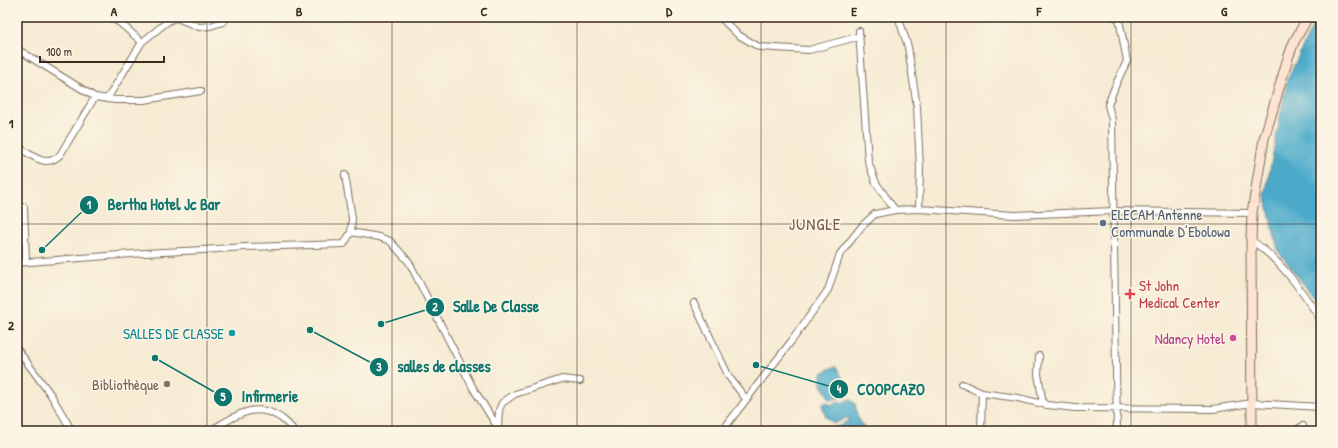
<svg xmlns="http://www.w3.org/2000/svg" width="1338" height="448" viewBox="0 0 1338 448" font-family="'Patrick Hand',sans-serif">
	<rect width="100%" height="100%" fill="#fcf5e5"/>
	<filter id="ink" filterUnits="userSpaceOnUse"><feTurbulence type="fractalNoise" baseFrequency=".025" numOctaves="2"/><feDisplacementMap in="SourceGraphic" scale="8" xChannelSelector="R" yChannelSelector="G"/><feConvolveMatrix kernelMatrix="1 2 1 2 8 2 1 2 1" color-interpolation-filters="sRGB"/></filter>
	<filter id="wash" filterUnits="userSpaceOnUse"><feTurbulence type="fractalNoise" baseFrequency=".012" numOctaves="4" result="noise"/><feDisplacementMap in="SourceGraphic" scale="16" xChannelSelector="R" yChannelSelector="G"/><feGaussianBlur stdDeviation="0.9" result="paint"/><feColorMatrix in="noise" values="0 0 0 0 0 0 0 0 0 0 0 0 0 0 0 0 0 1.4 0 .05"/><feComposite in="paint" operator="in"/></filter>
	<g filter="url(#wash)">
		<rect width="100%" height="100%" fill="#f6ebd3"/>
		<path fill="#4baaca" stroke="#436a74" d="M 1317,17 L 1321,17 L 1321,307 L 1278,251 L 1265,195 L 1287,80 Z
			M 836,366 L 848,388 L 846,393 L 847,396 L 830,400 L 822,385 L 822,373 L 829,369 Z
			M 849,399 L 855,403 L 857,415 L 866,431 L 836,431 L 834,427 L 840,426 L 851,418 L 846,418 L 834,424 L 825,416 L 825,412 L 823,409 L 822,405 L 826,402 L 831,405 L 835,403 L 838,401 L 842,403 Z"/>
	</g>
	<g filter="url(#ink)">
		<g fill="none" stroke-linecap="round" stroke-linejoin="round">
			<defs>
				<path id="street" d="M 110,17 L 120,23 L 142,42
					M 720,17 L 737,34 L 759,47 L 809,50 L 860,36
					M 900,17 L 900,22 L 908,47 L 917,107 L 920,169 L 919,209
					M 1115,17 L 1119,19 L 1127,61 L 1116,84 L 1108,105 L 1112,120 L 1117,431
					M 859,31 L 868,161 L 876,183 L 895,210
					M 17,49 L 95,97 L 115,100 L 144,100 L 201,91
					M 107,99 L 142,42 L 167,22 L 172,19 L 177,18 L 199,27 L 210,26 L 223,22 L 227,17
					M 17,146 C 31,155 46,169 60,155 L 95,97
					M 24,207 L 26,261
					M 351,232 L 379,237 L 390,241 L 409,262 L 473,388 L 500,431
					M 1251,240 C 1281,260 1301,290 1321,320
					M 17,263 L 145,253 L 203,250 L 245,247 L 344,244 L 351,232 L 352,218 L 345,175
					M 694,303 L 729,377 L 746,399
					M 17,349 L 51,395 L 72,431
					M 1039,356 L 1038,374 L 1043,404
					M 962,384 L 982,393 L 1018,398 L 1047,405 L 1075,408 L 1213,409 L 1252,403 L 1321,407
					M 498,427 L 499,410 L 502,403 L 515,394 L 562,379 L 580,381
					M 210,431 C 233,417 255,400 281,418 C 286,422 290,425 294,431
					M 722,431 L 793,339 L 828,290 L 840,254 L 862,226 L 875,214 L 895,210 L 919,209 L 1014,215 L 1114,211 L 1252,213
					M 981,431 L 982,393
					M 1295,431 L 1303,426"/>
				<path id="secondary" d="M 1252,431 L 1251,240 L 1252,213 L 1264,139 L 1288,58 L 1294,42 L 1308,17"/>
			</defs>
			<use href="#street" stroke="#7c6e5d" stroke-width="8"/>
			<use href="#secondary" stroke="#7c6e5d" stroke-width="11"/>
			<use href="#street" stroke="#fff" stroke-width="6"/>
			<use href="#secondary" stroke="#fee3d1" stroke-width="9"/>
		</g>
	</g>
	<path fill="none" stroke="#3b2a1e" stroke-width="1" stroke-opacity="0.55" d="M 207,17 L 207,431M 392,17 L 392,431M 577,17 L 577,431M 761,17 L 761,431M 946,17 L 946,431M 1131,17 L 1131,431M 17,224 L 1321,224"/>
	<circle fill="#5c6f8a" stroke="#fcf5e5" stroke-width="1.5" cx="1103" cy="223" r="4"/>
	<path fill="#e0444e" stroke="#fcf5e5" stroke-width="1.5" d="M1128 288h4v4h4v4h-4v4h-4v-4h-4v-4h4z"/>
	<circle fill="#0f9aa8" stroke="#fcf5e5" stroke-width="1.5" cx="232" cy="333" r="4"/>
	<circle fill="#d1479c" stroke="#fcf5e5" stroke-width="1.5" cx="1233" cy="338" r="4"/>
	<circle fill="#8d6e63" stroke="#fcf5e5" stroke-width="1.5" cx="167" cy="384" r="4"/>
	<g text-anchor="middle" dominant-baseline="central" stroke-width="3" stroke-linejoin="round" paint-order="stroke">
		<g font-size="15" fill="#4e5e75" stroke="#fcf5e5" text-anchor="start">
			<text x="1111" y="214">ELECAM Antenne<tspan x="1111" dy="17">Communale D’Ebolowa</tspan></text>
		</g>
		<g font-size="15" fill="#be3a42" stroke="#fcf5e5" text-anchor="start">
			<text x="1139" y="285">St John<tspan x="1139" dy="17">Medical Center</tspan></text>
		</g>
		<g font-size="15" fill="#0d838f" stroke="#fcf5e5" text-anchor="end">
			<text x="224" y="333">SALLES DE CLASSE</text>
		</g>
		<g font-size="15" fill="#b23c85" stroke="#fcf5e5" text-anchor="end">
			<text x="1225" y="338">Ndancy Hotel</text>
		</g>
		<g font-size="15" fill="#785e54" stroke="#fcf5e5" text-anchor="end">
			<text x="159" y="384">Bibliothèque</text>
		</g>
		<g font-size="17" letter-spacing="1" fill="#79554a" stroke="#fcf5e5">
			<text x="815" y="223">JUNGLE</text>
		</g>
	</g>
	<path fill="none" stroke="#0f766e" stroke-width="1.5" d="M42 250L89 205M381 324L435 307M310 330L379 367M756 365L839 389M155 358L223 397"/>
	<g fill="#0f766e" stroke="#fcf5e5" stroke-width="1.5">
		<circle cx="42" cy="250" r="4"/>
		<circle cx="381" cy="324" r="4"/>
		<circle cx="310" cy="330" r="4"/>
		<circle cx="756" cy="365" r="4"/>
		<circle cx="155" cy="358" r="4"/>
		<circle cx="89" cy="205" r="10"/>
		<circle cx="435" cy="307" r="10"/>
		<circle cx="379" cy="367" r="10"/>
		<circle cx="839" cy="389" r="10"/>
		<circle cx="223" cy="397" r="10"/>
	</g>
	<g font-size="12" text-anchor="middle" font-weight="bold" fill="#fff">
		<text x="89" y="209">1</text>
		<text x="435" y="311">2</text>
		<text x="379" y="371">3</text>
		<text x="839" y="393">4</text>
		<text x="223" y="401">5</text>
	</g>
	<g font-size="16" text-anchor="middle" font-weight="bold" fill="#0f766e" stroke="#fcf5e5" stroke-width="3" stroke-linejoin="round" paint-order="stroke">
		<text x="164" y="210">Bertha Hotel Jc Bar</text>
		<text x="496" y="312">Salle De Classe</text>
		<text x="444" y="372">salles de classes</text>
		<text x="891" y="395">COOPCAZO</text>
		<text x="270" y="402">Infirmerie</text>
	</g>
	<rect width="1338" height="448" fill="none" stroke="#fcf5e5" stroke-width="44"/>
	<path d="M40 56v6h124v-6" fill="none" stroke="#3b2a1e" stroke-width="2"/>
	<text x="46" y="56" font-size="12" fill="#3b2a1e" stroke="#fcf5e5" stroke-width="3" paint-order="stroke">100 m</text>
	<rect x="22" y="22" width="1294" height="404" fill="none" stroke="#3b2a1e" stroke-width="1.5"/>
	<g font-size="13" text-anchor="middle" font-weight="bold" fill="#3b2a1e">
		<text x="114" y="16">A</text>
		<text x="299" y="16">B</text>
		<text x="484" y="16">C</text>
		<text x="669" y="16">D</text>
		<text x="854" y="16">E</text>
		<text x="1039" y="16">F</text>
		<text x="1224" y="16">G</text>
		<text x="11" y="128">1</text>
		<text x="11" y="330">2</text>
	</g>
</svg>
